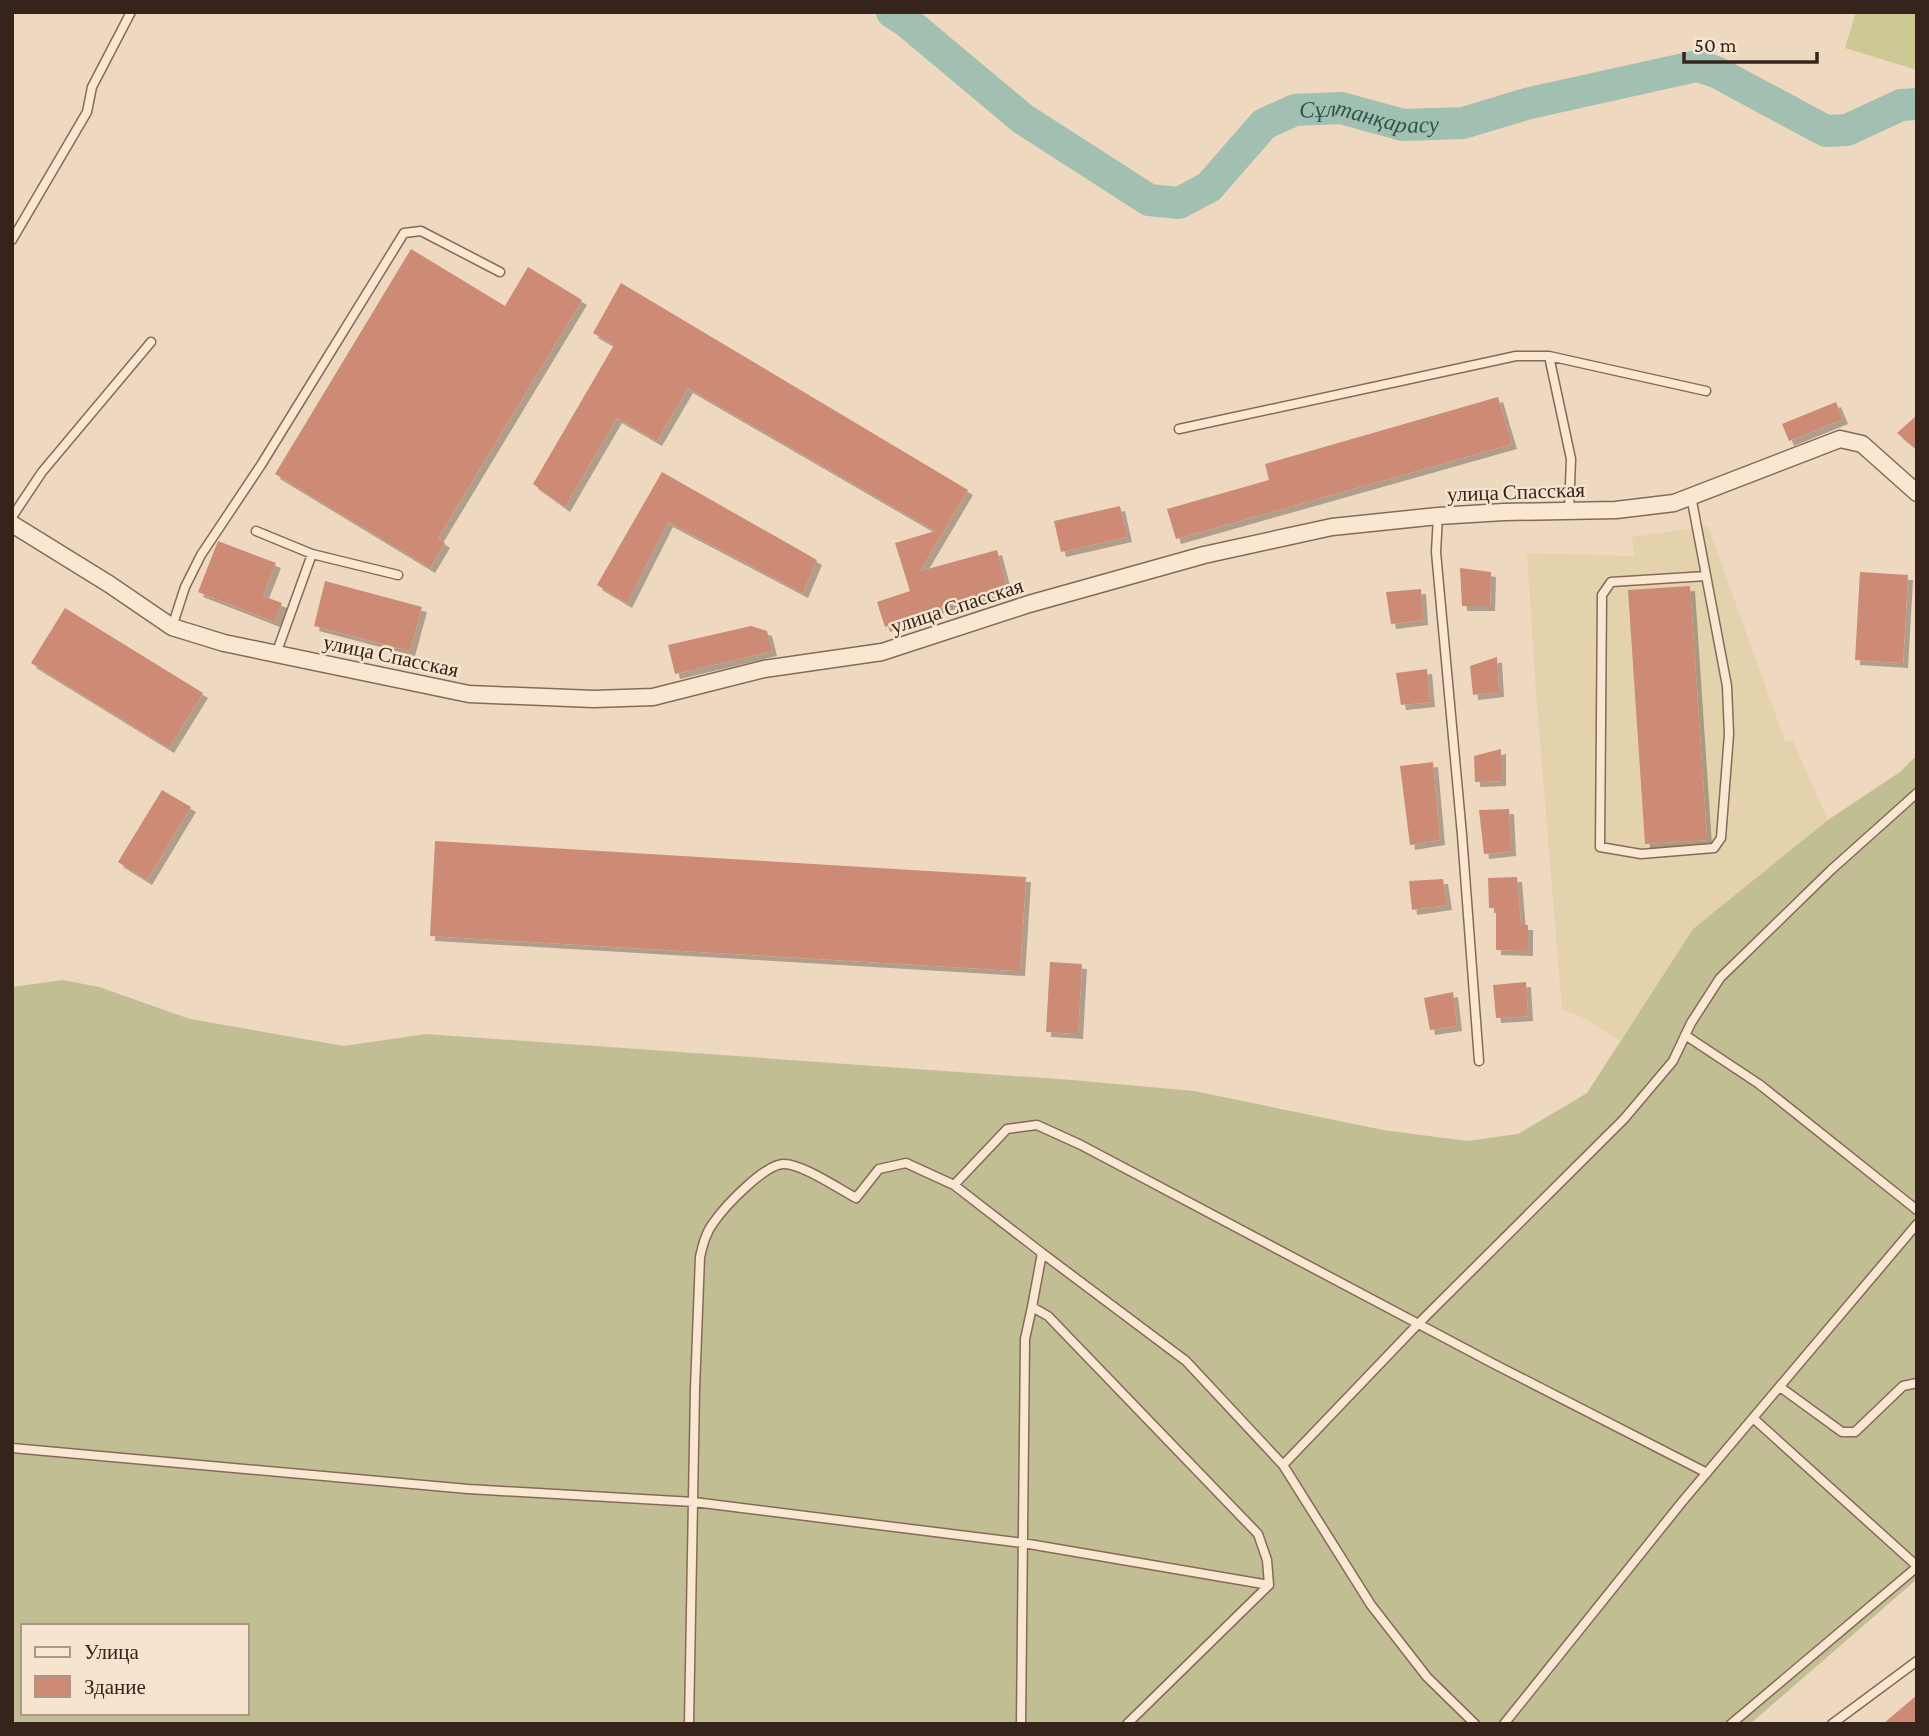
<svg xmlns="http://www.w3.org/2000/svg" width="1929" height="1736" viewBox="0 0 1929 1736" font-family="'Crimson Pro',serif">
	<defs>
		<filter id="shadow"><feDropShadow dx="5" dy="5" stdDeviation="0" flood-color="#0004"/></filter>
	</defs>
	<rect width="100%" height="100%" fill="#eed8bf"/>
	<path fill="#e4d2ac" d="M 1708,526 L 1785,741 L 1793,741 L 1828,820 L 1693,929 L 1620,1041 L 1586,1019 L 1562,1009 L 1536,693 L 1527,553 L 1634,556 L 1632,537 Z"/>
	<path fill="#ccc993" d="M 1856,12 L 1917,12 L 1917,70 L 1845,48 Z"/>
	<path fill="#c0be92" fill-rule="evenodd" d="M 1917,755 L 1917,1579 L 1750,1724 L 12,1724 L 12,987 L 63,980 L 99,987 L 190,1019 L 344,1046 L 426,1034 L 1072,1080 L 1194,1091 L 1383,1130 L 1467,1141 L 1518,1134 L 1587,1093 L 1693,929 L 1828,820 L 1900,772 ZM 23,1626 L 247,1626 L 247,1713 L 23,1713 Z"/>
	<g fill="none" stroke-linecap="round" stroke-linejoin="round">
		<path stroke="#a2c0b2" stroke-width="32" id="s1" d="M 892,12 L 907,22 L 1023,119 L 1149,200 L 1179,203 L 1209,187 L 1264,124 L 1295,110 L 1341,108 L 1403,125 L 1463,123 L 1526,104 L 1697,66 L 1716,72 L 1826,131 L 1847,130 L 1901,105 L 1917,104"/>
	</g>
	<path fill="#cd8a74" filter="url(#shadow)" d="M 411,249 L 505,306 L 528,267 L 582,300 L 438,538 L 445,543 L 430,568 L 275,474 Z
		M 621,283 L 968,490 L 920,571 L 997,550 L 1007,588 L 948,605 L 885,627 L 877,602 L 910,591 L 895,543 L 935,531 L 688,388 L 657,441 L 617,418 L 565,507 L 533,484 L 614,345 L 593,333 Z
		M 1498,397 L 1512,444 L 1176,539 L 1167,509 L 1269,480 L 1265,464 Z
		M 1836,402 L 1843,419 L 1789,441 L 1782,424 Z
		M 1917,415 L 1917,450 L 1897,433 Z
		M 662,472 L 817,560 L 803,593 L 668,522 L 627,603 L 597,585 Z
		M 1120,506 L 1127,537 L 1061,552 L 1054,521 Z
		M 218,541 L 276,563 L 263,596 L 282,603 L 275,622 L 198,592 Z
		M 1460,568 L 1491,572 L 1490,606 L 1462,606 Z
		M 1860,572 L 1908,575 L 1903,663 L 1855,660 Z
		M 325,581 L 422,607 L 410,651 L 314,626 Z
		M 1690,586 L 1707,840 L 1645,844 L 1628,590 Z
		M 1421,589 L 1423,620 L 1391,624 L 1386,592 Z
		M 65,608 L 203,693 L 169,748 L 31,663 Z
		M 751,626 L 767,631 L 772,651 L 675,674 L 668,645 Z
		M 1497,657 L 1499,692 L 1473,695 L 1470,666 Z
		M 1427,669 L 1430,702 L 1401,705 L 1396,673 Z
		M 1501,749 L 1501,781 L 1475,782 L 1474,756 Z
		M 1433,762 L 1440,840 L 1410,845 L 1400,766 Z
		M 162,790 L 191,807 L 147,880 L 118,862 Z
		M 1509,809 L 1511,851 L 1484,854 L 1479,810 Z
		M 435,841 L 1026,877 L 1020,971 L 430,936 Z
		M 1517,877 L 1521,925 L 1528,925 L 1528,951 L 1496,950 L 1496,908 L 1489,908 L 1488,878 Z
		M 1443,879 L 1447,905 L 1412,910 L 1409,881 Z
		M 1050,962 L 1082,964 L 1078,1034 L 1046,1032 Z
		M 1526,982 L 1528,1016 L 1496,1018 L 1493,985 Z
		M 1453,992 L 1457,1026 L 1430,1030 L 1424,998 Z
		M 1917,1695 L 1917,1724 L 1883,1724 Z"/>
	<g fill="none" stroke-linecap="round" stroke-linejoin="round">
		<defs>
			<path id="lane" d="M 12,240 L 87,112 L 92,87 L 131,12
				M 1549,356 L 1571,459 L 1569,511
				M 1179,429 L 1516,356 L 1549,356 L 1706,391
				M 1691,496 L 1727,686 L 1729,734 L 1721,838 L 1714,848 L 1641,854 L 1600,847 L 1602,595 L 1611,582 L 1706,576
				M 1438,516 L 1436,552 L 1462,835 L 1479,1061
				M 12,517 L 42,472 L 151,342
				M 256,531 L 312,554 L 398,575
				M 172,627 L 185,587 L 201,555 L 261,465 L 404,233 L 421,231 L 500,272
				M 276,654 L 312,554
				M 1685,1035 L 1759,1084 L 1917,1210
				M 954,1185 L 1042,1253 L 1032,1307 L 1048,1316 L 1258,1534 L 1267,1560 L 1269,1585 L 1127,1724
				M 1042,1253 L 1186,1361 L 1283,1465 L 1371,1605 L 1427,1677 L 1475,1724
				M 1780,1387 L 1842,1432 L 1855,1432 L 1903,1386 L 1917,1383
				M 1753,1418 L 1917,1566
				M 12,1448 L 468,1489 L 694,1502 L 1023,1543 L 1269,1585
				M 1283,1465 L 1418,1324 L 1624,1119 L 1673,1061 L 1691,1023 L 1720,978 L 1831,870 L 1917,793
				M 689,1724 L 695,1389 L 700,1257 C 703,1244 706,1232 714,1222 C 725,1206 764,1165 783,1164 C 801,1163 839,1189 856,1198 L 879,1169 L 906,1163 L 954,1185 L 1007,1129 L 1037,1125 L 1081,1145 L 1494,1364 L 1707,1473
				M 1021,1724 L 1025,1339 L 1032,1307
				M 1504,1724 L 1682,1502 L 1917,1224
				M 1731,1724 L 1917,1567
				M 1832,1724 L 1917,1661"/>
			<path id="street" d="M 12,524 L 109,584 L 172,627 L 224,643 L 469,694 L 594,699 L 653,697 L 764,669 L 882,652 L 1029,604 L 1204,555 L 1332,527 L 1438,516 L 1504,512 L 1616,510 L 1674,503 L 1840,439 L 1862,444 L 1917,493"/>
		</defs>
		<use href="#lane" stroke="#876957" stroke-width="11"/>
		<use href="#street" stroke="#876957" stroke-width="19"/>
		<use href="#lane" stroke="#f9e7d2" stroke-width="8"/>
		<use href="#street" stroke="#f9e7d2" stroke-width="16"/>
	</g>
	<g text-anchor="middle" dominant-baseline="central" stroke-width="5" stroke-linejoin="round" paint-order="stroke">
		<g font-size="21" fill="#36241c" stroke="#f6e4ce">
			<text transform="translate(1516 492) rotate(-2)">улица Спасская</text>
			<text transform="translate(957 606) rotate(-18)">улица Спасская</text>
			<text transform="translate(391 656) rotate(12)">улица Спасская</text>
		</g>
		<g font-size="23" font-style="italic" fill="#2b564c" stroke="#f6e4ce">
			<text stroke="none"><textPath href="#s1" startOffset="576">Сұлтанқарасу</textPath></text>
		</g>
	</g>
	<rect width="1929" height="1736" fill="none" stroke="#36241c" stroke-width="28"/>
	<rect x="21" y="1624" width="228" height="91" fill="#f6e4ce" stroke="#a99787" stroke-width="2"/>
	<rect x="35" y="1647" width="35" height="10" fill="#f9e7d2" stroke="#a99787" stroke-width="2"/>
	<text x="84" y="1659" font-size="21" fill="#36241c">Улица</text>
	<rect x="35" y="1676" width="35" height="21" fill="#cd8a74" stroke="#a99787" stroke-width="2"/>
	<text x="84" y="1694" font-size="21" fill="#36241c">Здание</text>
	<path d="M1684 52v10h133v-10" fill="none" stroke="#36241c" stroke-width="3.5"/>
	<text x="1694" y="52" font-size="21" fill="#36241c" stroke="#f6e4ce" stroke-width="5" paint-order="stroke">50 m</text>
</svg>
